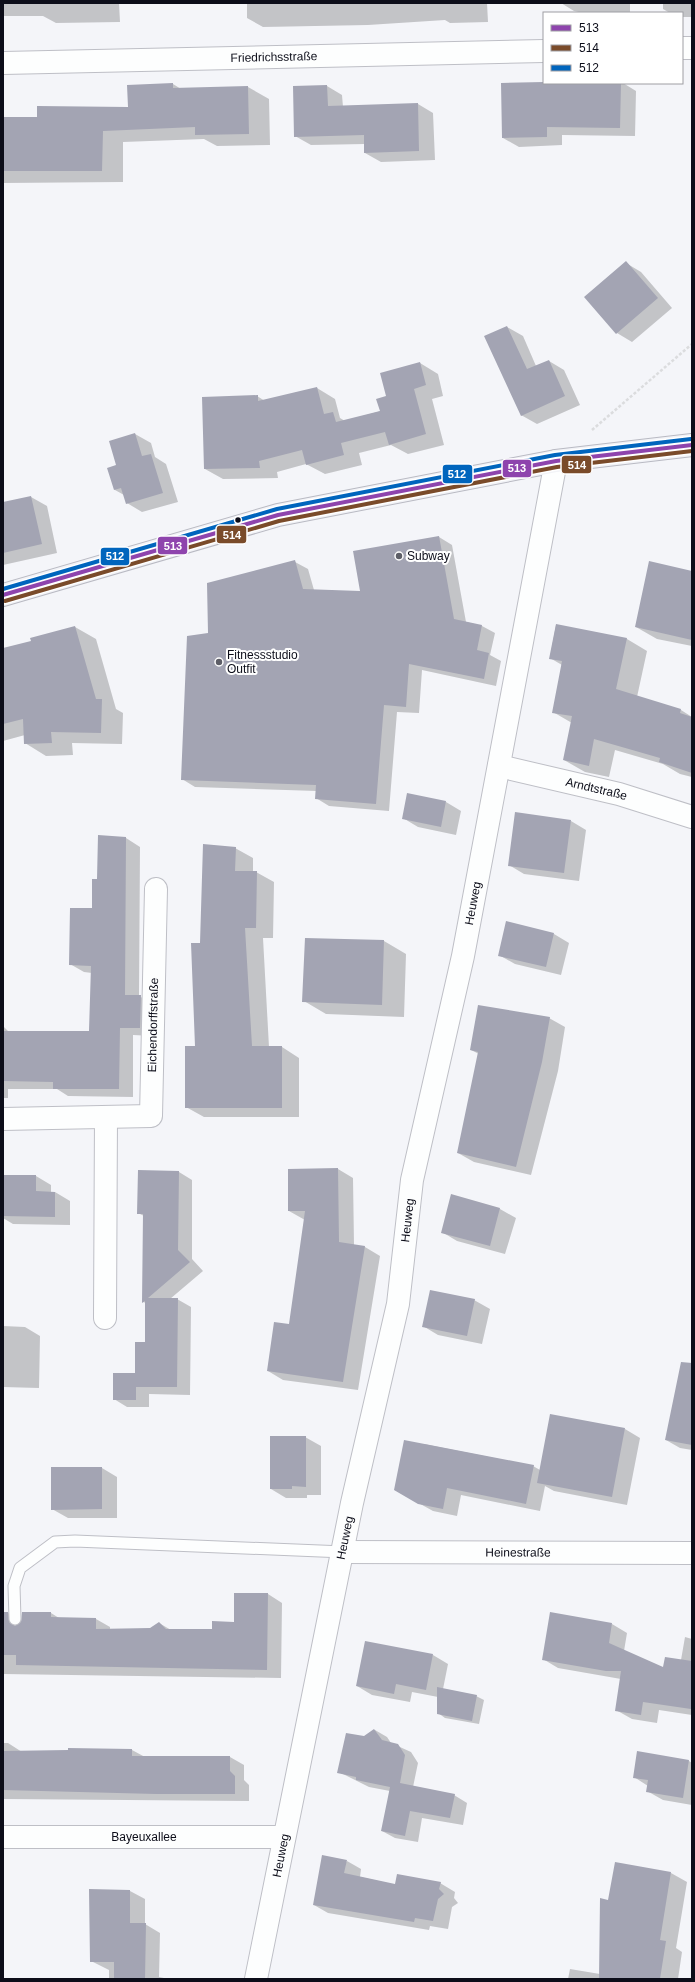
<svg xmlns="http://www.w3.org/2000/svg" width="695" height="1982" viewBox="0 0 695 1982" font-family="Arial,sans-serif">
	<rect width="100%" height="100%" fill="#f4f5f9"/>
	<path fill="#0003" d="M 3,3 L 119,3 L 120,22 L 56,23 L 43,16 L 3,16 Z
		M 247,3 L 487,3 L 488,22 L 450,23 L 445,20 L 368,25 L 263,27 L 247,18 Z
		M 561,3 L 630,3 L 630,13 L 583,13 L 574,11 Z
		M 663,3 L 692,3 L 692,17 L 682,17 L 682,13 L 670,13 L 663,9 Z
		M 544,83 L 623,83 L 636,91 L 635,136 L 562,135 L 562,145 L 519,147 L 503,138 Z
		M 173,84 L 181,89 L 248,87 L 269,99 L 270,145 L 217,146 L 204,139 L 123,142 L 123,182 L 3,183 L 3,118 L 38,118 L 129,108 Z
		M 327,86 L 342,95 L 343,107 L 418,104 L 433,113 L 435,160 L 381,162 L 365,153 L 365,144 L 311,145 L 295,136 Z
		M 626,263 L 641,272 L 672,308 L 632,342 L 617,333 Z
		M 507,327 L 523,336 L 536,366 L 549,361 L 564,370 L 580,405 L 537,424 L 521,415 Z
		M 420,363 L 438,374 L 443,396 L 432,399 L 444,445 L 408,454 L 391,445 L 359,453 L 362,465 L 325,474 L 306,464 L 277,472 L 278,478 L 223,479 L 205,469 L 257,396 L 265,401 L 317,388 L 335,399 L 340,418 L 345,421 L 381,411 L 387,397 Z
		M 135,434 L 151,443 L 155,457 L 166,464 L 178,502 L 142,512 L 127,503 L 124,495 L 115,490 L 117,465 Z
		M 31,497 L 47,506 L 57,553 L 3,565 L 3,503 Z
		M 439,537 L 452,545 L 466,622 L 482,626 L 495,633 L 490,655 L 501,661 L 496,686 L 422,670 L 419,713 L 397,712 L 389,811 L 329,806 L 316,798 L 317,791 L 195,787 L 182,779 L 209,633 L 295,562 L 308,569 L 314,590 L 362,592 L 354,552 Z
		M 692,572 L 692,646 L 657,639 L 636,627 Z
		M 556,625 L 627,639 L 647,651 L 637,697 L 681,710 L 692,717 L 692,777 L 680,774 L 663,764 L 615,750 L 609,777 L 585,772 L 564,760 L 572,723 L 553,712 L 562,665 L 550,658 Z
		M 75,627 L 96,639 L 116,709 L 123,713 L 122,744 L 72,743 L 73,755 L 46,756 L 25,743 L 25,735 L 3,741 L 3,649 L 32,642 Z
		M 446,802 L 461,811 L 456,835 L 418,827 L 403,818 Z
		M 571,821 L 586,830 L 579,881 L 524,874 L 509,865 Z
		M 99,836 L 126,838 L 140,847 L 139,996 L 155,1005 L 154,1036 L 133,1035 L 133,1097 L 68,1096 L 57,1089 L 8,1089 L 8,1098 L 3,1098 L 3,1026 L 9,1032 L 90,1032 L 92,973 L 84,972 L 70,964 L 93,909 L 98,880 Z
		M 235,848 L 253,858 L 253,872 L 256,872 L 274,882 L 273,938 L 263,938 L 269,1047 L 282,1047 L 299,1058 L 299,1117 L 204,1117 L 186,1107 L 197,1047 L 201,944 Z
		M 554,934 L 569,943 L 561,975 L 515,964 L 499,955 Z
		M 384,941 L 406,954 L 404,1017 L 326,1014 L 304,1001 Z
		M 549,1018 L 565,1027 L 558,1071 L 531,1175 L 474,1162 L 458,1153 L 479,1054 L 471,1050 Z
		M 338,1169 L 353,1178 L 354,1245 L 365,1247 L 380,1256 L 358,1390 L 283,1380 L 268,1371 L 290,1326 L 305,1220 L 289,1211 Z
		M 179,1172 L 192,1180 L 192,1259 L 203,1271 L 170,1299 L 177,1299 L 191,1307 L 190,1395 L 149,1394 L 149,1407 L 127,1407 L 114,1399 L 136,1374 L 146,1343 L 146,1303 L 143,1302 L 144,1216 L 138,1213 Z
		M 3,1176 L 36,1176 L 51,1185 L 51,1192 L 55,1192 L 70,1201 L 70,1225 L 13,1224 L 3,1218 Z
		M 452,1196 L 500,1209 L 516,1218 L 505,1254 L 457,1241 L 442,1232 Z
		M 474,1300 L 490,1309 L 482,1344 L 438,1335 L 423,1326 Z
		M 3,1326 L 25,1327 L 40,1336 L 39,1388 L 3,1387 Z
		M 692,1388 L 692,1450 L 680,1448 L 666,1440 Z
		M 625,1429 L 640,1438 L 627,1505 L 554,1491 L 545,1486 L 540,1511 L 461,1495 L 457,1516 L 433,1511 L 395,1490 L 424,1444 L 533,1466 L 540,1470 Z
		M 305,1437 L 321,1446 L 321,1495 L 307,1495 L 307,1498 L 286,1498 L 271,1489 Z
		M 102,1468 L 117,1477 L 117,1518 L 68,1518 L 52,1509 Z
		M 268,1594 L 282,1603 L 281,1678 L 3,1674 L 3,1613 L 8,1613 L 22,1622 L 51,1613 L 59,1618 L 96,1619 L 110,1627 L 110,1630 L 151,1629 L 159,1623 L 171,1630 L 213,1630 L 235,1623 Z
		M 612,1624 L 627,1633 L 624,1651 L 664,1668 L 681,1660 L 685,1637 L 692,1639 L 692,1715 L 659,1710 L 657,1723 L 632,1719 L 616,1710 L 621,1679 L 558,1668 L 543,1659 Z
		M 433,1655 L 448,1664 L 443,1689 L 476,1696 L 484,1700 L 479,1724 L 445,1718 L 438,1713 L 438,1697 L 412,1692 L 410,1702 L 372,1695 L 357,1686 Z
		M 375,1730 L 387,1737 L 391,1743 L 411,1752 L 418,1763 L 413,1787 L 454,1795 L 467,1803 L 463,1825 L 422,1818 L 418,1842 L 395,1838 L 382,1831 L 390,1791 L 369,1787 L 339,1772 L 364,1738 Z
		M 3,1743 L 8,1743 L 22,1752 L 132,1750 L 145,1757 L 230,1757 L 244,1765 L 244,1780 L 249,1785 L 249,1801 L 3,1799 Z
		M 689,1761 L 692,1763 L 692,1805 L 663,1800 L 647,1791 L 648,1786 L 634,1777 Z
		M 347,1861 L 361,1869 L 360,1877 L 396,1885 L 440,1883 L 455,1892 L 454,1898 L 458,1903 L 452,1907 L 448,1929 L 430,1926 L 429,1930 L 328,1913 L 314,1905 Z
		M 671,1873 L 687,1882 L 676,1948 L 682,1952 L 678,1979 L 568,1979 L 570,1969 L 600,1974 L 609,1901 Z
		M 130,1891 L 145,1899 L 145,1924 L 160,1933 L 159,1977 L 169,1979 L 109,1979 L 109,1970 L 91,1961 Z"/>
	<path fill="#a3a4b3" d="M 544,82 L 621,83 L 620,128 L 547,127 L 547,137 L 502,138 L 501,83 Z
		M 173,83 L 173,88 L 248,86 L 249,134 L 195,135 L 195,127 L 103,131 L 102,171 L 3,171 L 3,117 L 37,117 L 37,106 L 128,107 L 127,85 Z
		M 327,85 L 328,106 L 418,103 L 419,151 L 364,153 L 364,135 L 294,137 L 293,86 Z
		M 626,261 L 658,298 L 616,334 L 584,297 Z
		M 507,326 L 527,369 L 549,360 L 565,396 L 521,416 L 484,336 Z
		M 420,362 L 426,385 L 414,389 L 426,434 L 389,445 L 385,432 L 341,443 L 344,455 L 306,465 L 302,450 L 259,461 L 260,468 L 204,469 L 202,397 L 258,395 L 258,401 L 317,387 L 324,414 L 333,412 L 336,422 L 380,411 L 376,399 L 386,396 L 380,373 Z
		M 135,433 L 142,456 L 151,454 L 163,493 L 126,504 L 121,488 L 114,490 L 107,468 L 116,465 L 109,441 Z
		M 31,496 L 42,544 L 3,553 L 3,502 Z
		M 439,536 L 454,619 L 482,625 L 477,650 L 489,653 L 484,679 L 409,664 L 406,707 L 384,705 L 376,804 L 315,799 L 316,785 L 181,780 L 187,636 L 208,633 L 207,583 L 295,560 L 303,589 L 360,591 L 353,551 Z
		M 649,561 L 692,571 L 692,640 L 635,627 Z
		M 556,624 L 627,638 L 616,689 L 681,709 L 680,713 L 692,717 L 692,773 L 659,762 L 660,758 L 594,739 L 589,766 L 563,760 L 572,716 L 552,713 L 562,661 L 549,659 Z
		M 75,626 L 96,699 L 102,699 L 101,733 L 51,732 L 52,743 L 24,744 L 23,719 L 3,724 L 3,648 L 31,641 L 30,638 Z
		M 407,793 L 446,801 L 441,827 L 402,819 Z
		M 515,812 L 571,820 L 564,873 L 508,866 Z
		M 98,835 L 126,837 L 125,995 L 141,995 L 140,1028 L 120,1028 L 119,1089 L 53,1089 L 53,1082 L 3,1081 L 3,1031 L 89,1031 L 91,966 L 69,965 L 70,908 L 92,908 L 92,879 L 97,879 Z
		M 203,844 L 236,847 L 235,871 L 257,871 L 256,928 L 245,928 L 252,1046 L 282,1046 L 282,1108 L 185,1108 L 185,1046 L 195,1046 L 191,943 L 200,943 Z
		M 506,921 L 554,933 L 546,967 L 498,956 Z
		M 305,938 L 384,940 L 382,1005 L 302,1002 Z
		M 478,1005 L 550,1017 L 542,1062 L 516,1167 L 457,1153 L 478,1052 L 470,1050 Z
		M 338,1168 L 339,1242 L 365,1246 L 343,1382 L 267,1371 L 274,1322 L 289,1324 L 305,1211 L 288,1211 L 288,1169 Z
		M 138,1170 L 179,1171 L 178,1250 L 190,1262 L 148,1298 L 178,1298 L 177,1387 L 136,1387 L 136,1400 L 113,1400 L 113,1373 L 135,1373 L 135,1342 L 145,1342 L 145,1301 L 142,1303 L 143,1214 L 137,1214 Z
		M 3,1175 L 36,1175 L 36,1191 L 55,1192 L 55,1217 L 3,1216 Z
		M 451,1194 L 500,1208 L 490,1246 L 441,1233 Z
		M 430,1290 L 475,1299 L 467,1336 L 422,1327 Z
		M 681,1362 L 692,1363 L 692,1445 L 665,1440 Z
		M 550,1414 L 625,1428 L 612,1497 L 537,1483 Z
		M 270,1436 L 306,1436 L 306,1487 L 292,1486 L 292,1489 L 270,1489 Z
		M 404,1440 L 534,1465 L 526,1504 L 447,1488 L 443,1509 L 418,1504 L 394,1490 Z
		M 51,1467 L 102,1467 L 102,1509 L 51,1510 Z
		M 234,1593 L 268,1593 L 267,1670 L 16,1665 L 16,1655 L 3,1655 L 3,1612 L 8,1612 L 9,1622 L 15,1626 L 21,1622 L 22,1612 L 51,1612 L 51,1617 L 96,1618 L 96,1629 L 150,1628 L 159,1622 L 166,1629 L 212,1629 L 212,1621 L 234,1622 Z
		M 550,1612 L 612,1623 L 609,1643 L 663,1667 L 665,1657 L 692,1661 L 691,1709 L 643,1702 L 641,1715 L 615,1711 L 621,1671 L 606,1671 L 542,1660 Z
		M 365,1641 L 433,1654 L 426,1690 L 396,1684 L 394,1694 L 356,1686 Z
		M 437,1687 L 477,1695 L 472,1721 L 437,1714 Z
		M 374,1729 L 382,1740 L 398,1744 L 405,1755 L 400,1783 L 455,1794 L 450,1818 L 410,1811 L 405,1836 L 381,1831 L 390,1787 L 356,1780 L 356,1777 L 337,1773 L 346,1733 L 364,1736 Z
		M 68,1748 L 132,1749 L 132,1756 L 230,1756 L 230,1771 L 235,1776 L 235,1794 L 156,1794 L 3,1790 L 3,1751 L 68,1750 Z
		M 637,1751 L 689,1760 L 683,1798 L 646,1792 L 648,1780 L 633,1778 Z
		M 322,1855 L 347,1860 L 344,1873 L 395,1884 L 397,1874 L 441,1882 L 439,1889 L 444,1894 L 438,1899 L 433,1921 L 415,1918 L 414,1922 L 313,1905 Z
		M 615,1862 L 671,1872 L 660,1940 L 666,1941 L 660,1979 L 599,1979 L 600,1898 L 608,1900 Z
		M 89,1889 L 130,1890 L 130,1923 L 146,1923 L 145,1979 L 114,1979 L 114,1962 L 90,1962 Z"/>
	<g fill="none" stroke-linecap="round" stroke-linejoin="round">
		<defs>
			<path id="lane" d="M 15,1619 L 14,1586 L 20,1568 L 55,1542 L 75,1541 L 344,1552"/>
			<g id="street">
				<path d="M 682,48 L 692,48"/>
				<path id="s1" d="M 3,63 L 544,51"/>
				<path id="s2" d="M 499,766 L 619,794 L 692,817"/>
				<path id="s3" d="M 3,1119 L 151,1116 L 156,889"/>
				<path d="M 105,1318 L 106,1117"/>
				<path id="s4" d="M 344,1552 L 692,1553"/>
				<path id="s5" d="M 3,1837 L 284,1837"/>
				<path id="s6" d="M 256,1979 L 352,1503 L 398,1304 L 412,1180 L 463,956 L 556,461"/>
			</g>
			<path id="primary" d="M 3,595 L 278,515 L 556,461 L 692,445"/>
		</defs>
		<use href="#lane" stroke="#bebfc6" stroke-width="13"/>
		<use href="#street" stroke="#bebfc6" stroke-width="24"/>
		<use href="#primary" stroke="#b9bac3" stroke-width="24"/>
		<path stroke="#dbdcde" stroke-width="2.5" stroke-dasharray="3 2" stroke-linecap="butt" d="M 592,430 L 692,344"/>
		<use href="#lane" stroke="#fdfefe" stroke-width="11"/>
		<use href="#street" stroke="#fdfefe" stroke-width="22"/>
		<use href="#primary" stroke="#f2f3f7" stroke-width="22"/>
		<defs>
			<path id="bus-1" d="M 3,595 L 278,515 L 556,461 L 692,445"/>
			<path id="bus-2" d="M 5,601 L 279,521 L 557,467 L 692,451"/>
			<path id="bus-3" d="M 3,589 L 277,509 L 555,455 L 691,439"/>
		</defs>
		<use href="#bus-1" stroke="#fff" stroke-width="7"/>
		<use href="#bus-2" stroke="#fff" stroke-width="7"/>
		<use href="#bus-3" stroke="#fff" stroke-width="7"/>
		<use href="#bus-1" stroke="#8e44ad" stroke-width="4"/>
		<use href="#bus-2" stroke="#7a4b2a" stroke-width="4"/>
		<use href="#bus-3" stroke="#0065bd" stroke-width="4"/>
	</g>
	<circle fill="#0c0d19" stroke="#fff" stroke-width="1.5" cx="238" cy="520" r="3.5"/>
	<g fill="#5d5e67" stroke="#fff" stroke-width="1.5">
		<circle cx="399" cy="556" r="4"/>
		<circle cx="219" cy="662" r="4"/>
	</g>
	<g text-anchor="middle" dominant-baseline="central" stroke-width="4" stroke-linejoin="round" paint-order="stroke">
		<g font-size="12" fill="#0c0d19" stroke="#fff">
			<text stroke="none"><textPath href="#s1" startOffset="271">Friedrichsstraße</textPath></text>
			<text stroke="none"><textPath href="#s2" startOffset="100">Arndtstraße</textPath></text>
			<text stroke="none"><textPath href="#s6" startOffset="1098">Heuweg</textPath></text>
			<text stroke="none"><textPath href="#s3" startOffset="239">Eichendorffstraße</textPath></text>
			<text stroke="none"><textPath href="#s6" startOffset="774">Heuweg</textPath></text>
			<text stroke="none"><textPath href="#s6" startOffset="450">Heuweg</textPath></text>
			<text stroke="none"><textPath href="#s4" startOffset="174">Heinestraße</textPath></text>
			<text stroke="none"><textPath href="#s5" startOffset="141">Bayeuxallee</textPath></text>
			<text stroke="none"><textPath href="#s6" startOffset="126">Heuweg</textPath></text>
		</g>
		<g font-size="12" fill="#0c0d19" stroke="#fff" text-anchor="start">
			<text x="407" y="556">Subway</text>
			<text x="227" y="655">Fitnessstudio<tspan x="227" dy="14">Outfit</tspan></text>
		</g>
	</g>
	<g stroke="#fff" stroke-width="1.5">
		<rect x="561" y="455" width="31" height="19" rx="4" fill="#7a4b2a"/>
		<rect x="502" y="459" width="30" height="19" rx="4" fill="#8e44ad"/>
		<rect x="442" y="464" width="31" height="20" rx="4" fill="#0065bd"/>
		<rect x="216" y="525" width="31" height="19" rx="4" fill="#7a4b2a"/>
		<rect x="157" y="536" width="31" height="19" rx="4" fill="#8e44ad"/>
		<rect x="100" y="547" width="30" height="19" rx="4" fill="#0065bd"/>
	</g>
	<g font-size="11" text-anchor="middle" font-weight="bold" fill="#fff">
		<text x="577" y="469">514</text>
		<text x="517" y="472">513</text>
		<text x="457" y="478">512</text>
		<text x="232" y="539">514</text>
		<text x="173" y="550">513</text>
		<text x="115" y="560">512</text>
	</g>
	<rect width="695" height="1982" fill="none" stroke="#0c0d19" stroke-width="8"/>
	<rect x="543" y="12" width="140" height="72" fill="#ffffff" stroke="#9e9ea3"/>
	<rect x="551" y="25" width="20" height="6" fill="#8e44ad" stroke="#9e9ea3"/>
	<text x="579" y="32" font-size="12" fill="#0c0d19">513</text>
	<rect x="551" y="45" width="20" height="6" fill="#7a4b2a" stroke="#9e9ea3"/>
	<text x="579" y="52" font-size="12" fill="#0c0d19">514</text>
	<rect x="551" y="65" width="20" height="6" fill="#0065bd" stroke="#9e9ea3"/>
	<text x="579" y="72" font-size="12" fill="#0c0d19">512</text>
</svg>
